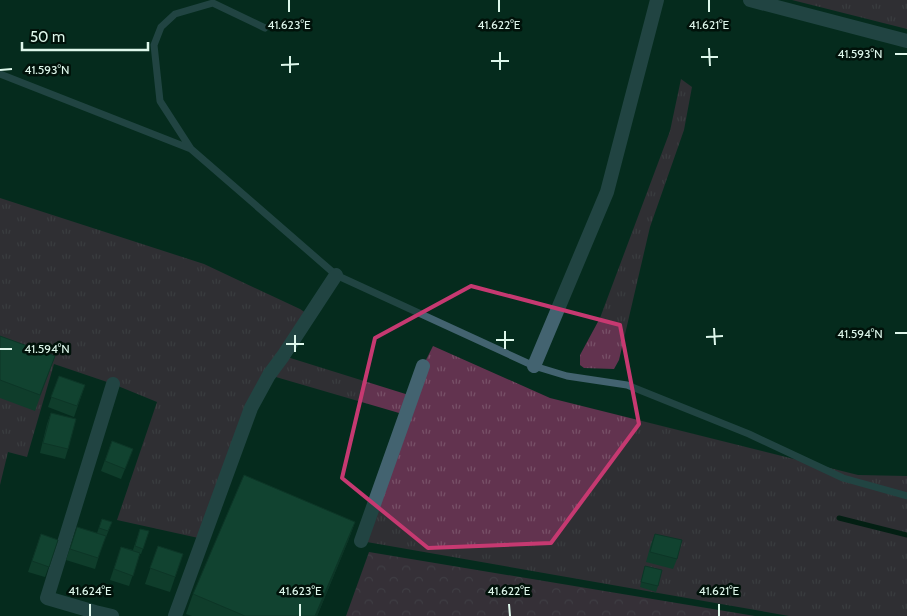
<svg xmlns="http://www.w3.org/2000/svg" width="907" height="616" viewBox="0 0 907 616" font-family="Cabin,sans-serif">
	<defs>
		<pattern id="grass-tufts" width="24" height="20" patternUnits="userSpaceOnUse" patternTransform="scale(1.25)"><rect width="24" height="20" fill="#62334f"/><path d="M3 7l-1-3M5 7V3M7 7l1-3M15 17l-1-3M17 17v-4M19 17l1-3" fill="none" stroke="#785168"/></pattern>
		<pattern id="forest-crowns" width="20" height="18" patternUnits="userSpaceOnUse" patternTransform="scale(1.25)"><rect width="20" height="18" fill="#6f3558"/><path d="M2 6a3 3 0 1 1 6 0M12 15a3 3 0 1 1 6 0" fill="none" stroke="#835370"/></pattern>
	</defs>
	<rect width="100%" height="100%" fill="#052c1e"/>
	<path fill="url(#grass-tufts)" d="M 792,0 L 907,0 L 907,29 Z
		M 681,79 L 692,87 L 684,130 L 650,227 L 619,360 L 614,369 L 584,368 L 580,365 L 580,355 L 600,318 L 670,131 Z
		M 0,198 L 204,264 L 300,309 L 309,315 L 284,356 L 412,396 L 423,366 L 433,346 L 550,398 L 858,475 L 907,476 L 907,616 L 789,616 L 361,541 L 406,415 L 269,375 L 203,539 L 117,520 L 157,402 L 113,384 L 54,364 L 27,457 L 8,452 L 0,485 Z"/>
	<path fill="url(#forest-crowns)" d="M 369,552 L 755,616 L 346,616 Z"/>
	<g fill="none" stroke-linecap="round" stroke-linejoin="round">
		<path stroke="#001108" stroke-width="5" d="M 839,518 L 907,535"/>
		<path stroke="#436370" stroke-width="7" d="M 0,74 L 191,149 L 336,275 L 534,366 L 567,376 L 627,385 L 749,434 L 843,478 L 907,496
			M 191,149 L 160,101 L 154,45 L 161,27 L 175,14 L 213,3 L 265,28"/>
		<path stroke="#436370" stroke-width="14" d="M 750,0 L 907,41
			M 534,366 L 607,192 L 657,0
			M 361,541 L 423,366
			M 95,612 L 112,616
			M 94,616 L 95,612 L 47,598 L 113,384
			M 175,616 L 251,408 L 269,375 L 283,356 L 336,275"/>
	</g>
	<path fill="#1c523d" d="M 0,336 L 55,356 L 35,411 L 0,398 Z
		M 59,376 L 85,385 L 74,417 L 48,407 Z
		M 51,413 L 68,449 L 65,459 L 40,453 L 47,424 Z
		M 112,441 L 133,449 L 121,479 L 101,471 Z
		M 102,519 L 112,522 L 106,537 L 105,536 L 95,569 L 66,560 L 77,527 L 97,533 Z
		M 355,522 L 348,541 L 317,616 L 192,616 L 186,614 L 193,594 Z
		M 140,529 L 149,531 L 141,554 L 140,554 L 129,586 L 110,580 L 121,547 L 133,550 Z
		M 41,534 L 58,540 L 45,577 L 28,572 Z
		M 655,534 L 677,559 L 673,569 L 646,562 L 651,544 Z
		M 158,546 L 183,554 L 170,592 L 145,584 Z
		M 645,566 L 658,586 L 656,592 L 640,587 Z"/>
	<path fill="#164232" d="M 355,522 L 348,541 L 317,616 L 315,616 Z"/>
	<path fill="#205f47" stroke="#164232" d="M 0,336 L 55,356 L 40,395 L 0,380 Z
		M 59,376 L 85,385 L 77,406 L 51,397 Z
		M 51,413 L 76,419 L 68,449 L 43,443 Z
		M 112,441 L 133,449 L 125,469 L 105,461 Z
		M 244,475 L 355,522 L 315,616 L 245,616 L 193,594 Z
		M 102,519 L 112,522 L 108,531 L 99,528 Z
		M 77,527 L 106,536 L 98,558 L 70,549 Z
		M 140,529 L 149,531 L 143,549 L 135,546 Z
		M 41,534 L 58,540 L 49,567 L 32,561 Z
		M 655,534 L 682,540 L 677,559 L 650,552 Z
		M 158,546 L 183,554 L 175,577 L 150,568 Z
		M 121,547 L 140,553 L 133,576 L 114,569 Z
		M 645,566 L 662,570 L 658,586 L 641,582 Z"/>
	<path d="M0 0H907V616H0ZM 471,286 L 620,325 L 639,424 L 551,543 L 428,548 L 342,478 L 375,338 Z" fill="#052c1e" fill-opacity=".55" fill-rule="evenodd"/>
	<path fill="none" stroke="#c63971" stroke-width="4" stroke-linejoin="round" d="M 471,286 L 620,325 L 639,424 L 551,543 L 428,548 L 342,478 L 375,338 Z"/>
	<path fill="none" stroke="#def7eb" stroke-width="2" d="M 289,0 L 289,12M 499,0 L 499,12M 709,0 L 709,12M 709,48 L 710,66M 500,52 L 500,70M 895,54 L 907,54M 290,56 L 290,73M 701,57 L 718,57M 491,61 L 509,61M 281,65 L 299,64M 0,70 L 12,69M 714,328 L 715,345M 505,331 L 505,349M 895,333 L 907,333M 295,335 L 295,352M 706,337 L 723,336M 496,340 L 514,340M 286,344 L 304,344M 0,349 L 12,349M 90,604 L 90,616M 300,604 L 300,616M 509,604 L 510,616M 719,604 L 719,616"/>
	<g font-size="12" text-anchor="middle" fill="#def7eb" stroke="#01120a" stroke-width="5" stroke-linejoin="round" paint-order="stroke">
		<text x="289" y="29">41.623°E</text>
		<text x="499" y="29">41.622°E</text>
		<text x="709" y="29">41.621°E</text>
		<text x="860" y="58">41.593°N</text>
		<text x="47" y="74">41.593°N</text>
		<text x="860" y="338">41.594°N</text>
		<text x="47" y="353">41.594°N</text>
		<text x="90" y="595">41.624°E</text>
		<text x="300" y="595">41.623°E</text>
		<text x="509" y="595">41.622°E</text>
		<text x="719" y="595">41.621°E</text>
	</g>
	<path d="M22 42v8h126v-8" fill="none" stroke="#def7eb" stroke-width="2.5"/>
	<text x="30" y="42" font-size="15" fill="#def7eb" stroke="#01120a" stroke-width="4" paint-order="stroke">50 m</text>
</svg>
